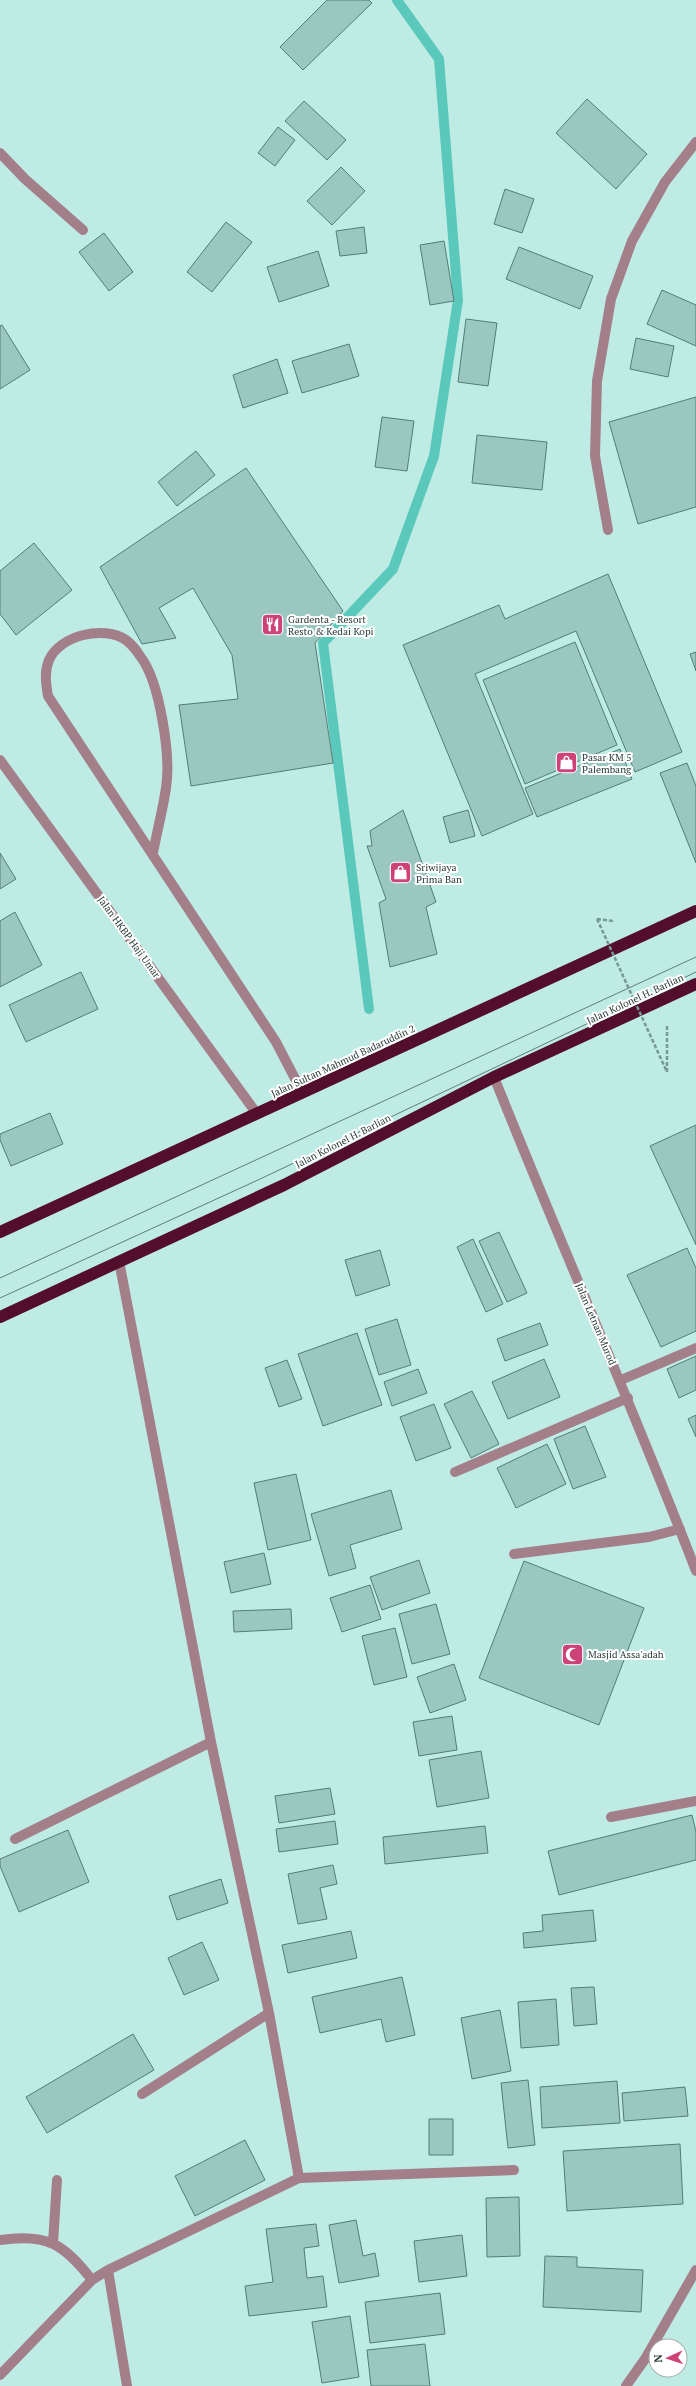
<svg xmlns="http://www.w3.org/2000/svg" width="696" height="2386" viewBox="0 0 696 2386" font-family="'PT Serif',serif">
	<rect width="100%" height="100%" fill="#beece5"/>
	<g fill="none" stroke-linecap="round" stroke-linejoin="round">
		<path stroke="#5ac8ba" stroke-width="10" d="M 369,1009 L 323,643 L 393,569 L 434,456 L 458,300 L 439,59 L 397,0"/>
	</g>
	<path fill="#9ac8c1" stroke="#527d76" d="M 327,0 L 369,0 L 372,3 L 303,70 L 280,47 Z
		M 587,99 L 647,154 L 616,189 L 556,133 Z
		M 304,101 L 346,140 L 327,160 L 285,121 Z
		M 278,127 L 295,140 L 275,166 L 258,153 Z
		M 341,167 L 365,191 L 332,225 L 307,201 Z
		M 505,189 L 534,199 L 522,233 L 494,224 Z
		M 226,222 L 252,242 L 212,292 L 187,272 Z
		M 364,227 L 367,253 L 340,256 L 336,231 Z
		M 104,233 L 133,272 L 109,291 L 79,252 Z
		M 444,241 L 454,301 L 430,305 L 420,245 Z
		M 519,247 L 593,276 L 580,309 L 506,279 Z
		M 318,251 L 329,286 L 279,302 L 267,267 Z
		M 662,290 L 696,305 L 696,346 L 647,324 Z
		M 466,319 L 497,323 L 488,386 L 458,382 Z
		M 2,325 L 30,370 L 0,389 L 0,326 Z
		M 636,338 L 674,346 L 668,377 L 630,369 Z
		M 349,344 L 359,376 L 302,393 L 292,361 Z
		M 277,359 L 288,393 L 243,408 L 233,375 Z
		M 696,397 L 696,507 L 638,524 L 609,422 Z
		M 382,417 L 414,421 L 407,471 L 375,467 Z
		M 477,435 L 547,442 L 542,490 L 472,483 Z
		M 196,451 L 215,475 L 177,506 L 158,482 Z
		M 246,468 L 343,611 L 315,643 L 333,763 L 191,786 L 179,705 L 238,699 L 232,655 L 193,588 L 159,608 L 176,638 L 142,644 L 100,567 Z
		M 34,543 L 72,590 L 16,635 L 0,614 L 0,571 Z
		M 608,574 L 682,752 L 635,772 L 576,631 L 475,674 L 533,814 L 482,836 L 403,645 L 499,605 L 505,619 Z
		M 575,642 L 617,745 L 525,784 L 483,680 Z
		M 696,652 L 696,671 L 690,654 Z
		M 620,749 L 632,779 L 537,817 L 525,788 Z
		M 687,763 L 696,786 L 696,863 L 660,773 Z
		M 403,810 L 436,902 L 426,907 L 437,954 L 390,967 L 379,903 L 386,899 L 367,846 L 372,846 L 370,831 Z
		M 468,810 L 475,836 L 450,843 L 443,817 Z
		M 0,853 L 16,879 L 0,889 Z
		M 15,912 L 42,965 L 0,987 L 0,921 Z
		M 81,972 L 98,1009 L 26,1042 L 9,1005 Z
		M 50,1113 L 63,1144 L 11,1166 L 0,1140 L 0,1134 Z
		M 696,1125 L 696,1245 L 650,1146 Z
		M 499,1232 L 527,1293 L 507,1302 L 479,1241 Z
		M 473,1239 L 503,1304 L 486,1312 L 457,1247 Z
		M 687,1248 L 696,1268 L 696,1331 L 661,1347 L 627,1275 Z
		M 380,1250 L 390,1285 L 356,1296 L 345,1260 Z
		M 397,1319 L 411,1365 L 379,1375 L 365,1329 Z
		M 540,1323 L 548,1345 L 505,1361 L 497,1339 Z
		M 357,1333 L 382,1405 L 323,1426 L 298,1354 Z
		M 696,1356 L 696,1390 L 679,1398 L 667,1369 Z
		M 544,1359 L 560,1397 L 508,1419 L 492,1382 Z
		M 287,1360 L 302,1399 L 279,1407 L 265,1368 Z
		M 418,1369 L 427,1393 L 392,1406 L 384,1382 Z
		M 472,1391 L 499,1444 L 471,1458 L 444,1404 Z
		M 434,1404 L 451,1448 L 416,1461 L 400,1417 Z
		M 696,1415 L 696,1437 L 688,1419 Z
		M 585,1426 L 606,1477 L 573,1489 L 554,1439 Z
		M 547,1444 L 566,1484 L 516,1508 L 497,1468 Z
		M 296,1474 L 311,1540 L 268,1550 L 254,1483 Z
		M 391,1490 L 402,1529 L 350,1545 L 356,1568 L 329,1576 L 311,1514 Z
		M 264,1553 L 271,1584 L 231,1593 L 224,1562 Z
		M 419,1560 L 430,1593 L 382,1610 L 370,1577 Z
		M 524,1561 L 644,1608 L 599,1725 L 479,1678 Z
		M 370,1585 L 381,1619 L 342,1632 L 330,1598 Z
		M 436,1604 L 450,1654 L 412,1664 L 399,1614 Z
		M 291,1609 L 292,1629 L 234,1632 L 233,1611 Z
		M 395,1628 L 407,1677 L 374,1685 L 362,1636 Z
		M 454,1664 L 466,1700 L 430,1713 L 417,1677 Z
		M 452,1716 L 457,1750 L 419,1756 L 413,1722 Z
		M 481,1751 L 489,1798 L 437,1807 L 429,1760 Z
		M 330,1788 L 335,1814 L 279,1823 L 275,1796 Z
		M 692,1815 L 696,1832 L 696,1860 L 559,1895 L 548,1851 Z
		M 335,1821 L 338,1844 L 279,1852 L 276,1829 Z
		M 485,1826 L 488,1853 L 385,1864 L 383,1837 Z
		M 68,1830 L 89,1882 L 19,1912 L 0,1866 L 0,1859 Z
		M 333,1865 L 337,1884 L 320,1888 L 327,1919 L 298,1924 L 288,1874 Z
		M 221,1879 L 228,1903 L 177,1920 L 169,1896 Z
		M 593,1910 L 596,1941 L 524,1948 L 523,1933 L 543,1931 L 542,1915 Z
		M 351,1931 L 357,1958 L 288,1973 L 282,1945 Z
		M 202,1942 L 219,1980 L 184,1995 L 168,1958 Z
		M 402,1977 L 415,2035 L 386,2042 L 381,2019 L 320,2033 L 312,1997 Z
		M 594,1987 L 597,2024 L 574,2026 L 571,1988 Z
		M 556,1999 L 559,2045 L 521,2048 L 518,2002 Z
		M 500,2010 L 511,2071 L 472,2079 L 461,2018 Z
		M 133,2034 L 154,2070 L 47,2133 L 26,2097 Z
		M 528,2080 L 535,2145 L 508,2148 L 501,2083 Z
		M 617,2081 L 620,2123 L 542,2128 L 540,2087 Z
		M 685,2087 L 688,2116 L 624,2121 L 622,2093 Z
		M 429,2119 L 453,2119 L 453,2155 L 429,2155 Z
		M 245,2140 L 265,2180 L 195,2216 L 175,2176 Z
		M 680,2144 L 683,2204 L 567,2211 L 563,2151 Z
		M 519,2197 L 520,2256 L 487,2257 L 486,2198 Z
		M 356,2220 L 363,2256 L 375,2253 L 379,2276 L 339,2283 L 329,2225 Z
		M 316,2224 L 319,2246 L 304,2248 L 307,2278 L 323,2276 L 327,2307 L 249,2316 L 245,2286 L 273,2282 L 266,2229 Z
		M 462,2235 L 467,2276 L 419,2282 L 414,2241 Z
		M 545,2256 L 577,2257 L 577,2267 L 643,2270 L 641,2312 L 543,2307 Z
		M 440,2293 L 445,2334 L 370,2343 L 365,2302 Z
		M 350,2316 L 359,2377 L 322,2383 L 312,2322 Z
		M 425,2344 L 430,2386 L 371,2386 L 367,2350 Z"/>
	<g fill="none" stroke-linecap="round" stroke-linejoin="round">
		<path stroke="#779893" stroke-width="2.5" stroke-dasharray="4 2" stroke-linecap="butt" d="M 597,919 L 614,921
			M 667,1072 L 667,1024"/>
		<path stroke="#a37f89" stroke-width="10" d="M 0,153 L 25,179 L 83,230
			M 608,530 L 595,456 L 597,381 L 611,299 L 632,241 L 665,182 L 696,142
			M 0,760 L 257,1114
			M 153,853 C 157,831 163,809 166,788 C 171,757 160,681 140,656 C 137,651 131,644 126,640 C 104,625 60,635 49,660 C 44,672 46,684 48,696 L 276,1042 L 302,1092
			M 494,1077 C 560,1242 632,1405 696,1571
			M 119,1261 L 211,1742 L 269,2013 L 299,2178
			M 621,1380 L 696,1348
			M 455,1472 L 628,1398
			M 514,1554 L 649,1537 L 680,1529
			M 611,1817 L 696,1801
			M 15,1839 L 211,1742
			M 142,2094 L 269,2013
			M 0,2240 C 47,2233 64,2244 92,2280
			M 53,2243 L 57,2180
			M 108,2270 L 127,2386
			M 0,2375 L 92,2280 L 108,2270 L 299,2178 L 514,2170
			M 626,2386 L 645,2359 L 696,2270"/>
		<path stroke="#530e2b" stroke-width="12" d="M 0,1232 L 696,911
			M 0,1317 L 284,1185 L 494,1077 L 696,984"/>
		<path stroke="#607d78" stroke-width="1" d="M 0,1278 L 696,957
			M 0,1298 L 258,1180 L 696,972"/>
		<path stroke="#779893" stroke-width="2.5" stroke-dasharray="4 2" stroke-linecap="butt" d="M 597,919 L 667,1072"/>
	</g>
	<defs>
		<symbol id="restaurant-square" viewBox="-11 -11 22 22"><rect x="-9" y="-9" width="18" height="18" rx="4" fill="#cd4378" stroke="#fff"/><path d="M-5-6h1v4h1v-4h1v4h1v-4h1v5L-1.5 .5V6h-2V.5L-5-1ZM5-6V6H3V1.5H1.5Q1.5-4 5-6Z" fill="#fff"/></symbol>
		<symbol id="shop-square" viewBox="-11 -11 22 22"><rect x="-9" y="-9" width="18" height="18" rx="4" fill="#cd4378" stroke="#fff"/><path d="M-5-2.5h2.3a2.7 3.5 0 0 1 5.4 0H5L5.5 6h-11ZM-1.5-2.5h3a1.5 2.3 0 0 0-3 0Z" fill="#fff"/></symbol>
		<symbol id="mosque-square" viewBox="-11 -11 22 22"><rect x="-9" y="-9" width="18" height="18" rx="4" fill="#cd4378" stroke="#fff"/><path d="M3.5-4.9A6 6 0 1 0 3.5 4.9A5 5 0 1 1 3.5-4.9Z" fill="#fff"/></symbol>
	</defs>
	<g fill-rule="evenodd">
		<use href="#restaurant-square" x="260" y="612" width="25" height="25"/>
		<use href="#shop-square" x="554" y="750" width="25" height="25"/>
		<use href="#shop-square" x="388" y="860" width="25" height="25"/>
		<use href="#mosque-square" x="560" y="1642" width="25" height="25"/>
	</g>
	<g text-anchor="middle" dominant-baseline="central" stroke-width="4" stroke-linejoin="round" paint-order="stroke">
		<g font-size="10" fill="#283a37" stroke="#fff" text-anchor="start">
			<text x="288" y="619">Gardenta - Resort<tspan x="288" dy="12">Resto &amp; Kedai Kopi</tspan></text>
			<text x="582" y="757">Pasar KM 5<tspan x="582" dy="12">Palembang</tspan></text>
			<text x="416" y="867">Sriwijaya<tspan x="416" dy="12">Prima Ban</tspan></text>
			<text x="588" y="1654">Masjid Assa'adah</text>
		</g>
		<g font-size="10" fill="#283a37" stroke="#fff">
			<text transform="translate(129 937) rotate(54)">Jalan HKBP Haji Umar</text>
			<text transform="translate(635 999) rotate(-25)">Jalan Kolonel H. Barlian</text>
			<text transform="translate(343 1061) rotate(-25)">Jalan Sultan Mahmud Badaruddin 2</text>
			<text transform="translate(343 1141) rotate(-27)">Jalan Kolonel H. Barlian</text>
			<text transform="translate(596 1324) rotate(67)">Jalan Letnan Murod</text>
		</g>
	</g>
	<g transform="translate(668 2358) rotate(267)"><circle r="19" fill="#ffffff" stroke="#a9b0af"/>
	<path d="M0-3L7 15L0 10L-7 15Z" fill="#cd4378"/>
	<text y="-6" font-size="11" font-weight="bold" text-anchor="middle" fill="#283a37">N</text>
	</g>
</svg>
